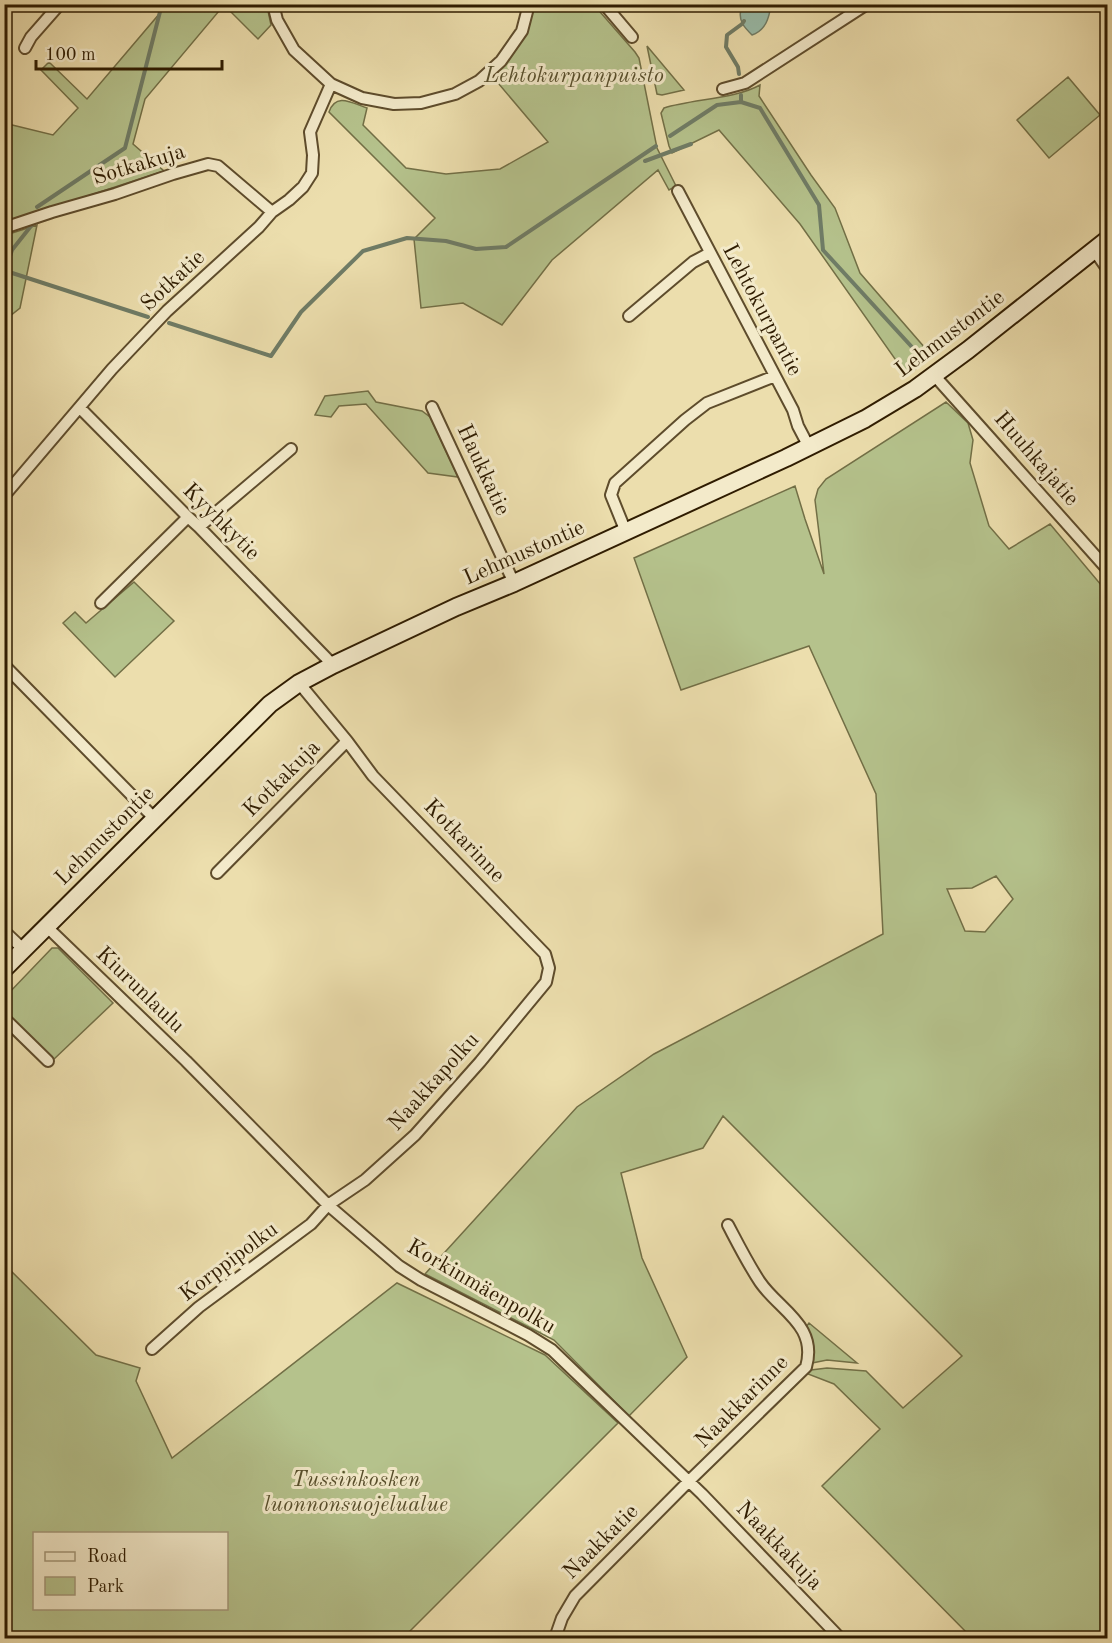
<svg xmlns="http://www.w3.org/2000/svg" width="1112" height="1643" viewBox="0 0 1112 1643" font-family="'Old Standard TT',serif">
	<rect width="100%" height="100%" fill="#ecdead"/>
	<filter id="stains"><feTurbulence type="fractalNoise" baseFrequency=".00333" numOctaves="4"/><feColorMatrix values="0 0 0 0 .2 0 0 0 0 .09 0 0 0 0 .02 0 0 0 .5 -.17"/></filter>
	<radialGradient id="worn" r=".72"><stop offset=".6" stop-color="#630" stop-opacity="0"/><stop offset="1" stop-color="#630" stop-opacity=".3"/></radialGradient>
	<path fill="#b5c28c" stroke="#726f46" stroke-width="1.5" fill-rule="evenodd" d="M 163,5 L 245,5 L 251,11 L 267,6 L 271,25 L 258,39 L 224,5 L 145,99 L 133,144 L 164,171 L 5,223 L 4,123 L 53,135 L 78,108 L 41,70 L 49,62 L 87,99 L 160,13 Z
		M 535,5 L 594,5 L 635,52 L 639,58 L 657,148 L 676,186 L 669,190 L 658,170 L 552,260 L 502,325 L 463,303 L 421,308 L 414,239 L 435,218 L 329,112 C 336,92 352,103 367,108 L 363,125 L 406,168 L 446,174 L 500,169 L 548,142 L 493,77 C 515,53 526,36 535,5 Z
		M 647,46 L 684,90 L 662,95 L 657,94 Z
		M 1068,77 L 1100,115 L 1049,158 L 1017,120 Z
		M 760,85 L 759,96 L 811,175 L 835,208 L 860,273 L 932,356 L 907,376 L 800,224 L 719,130 L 672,153 L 669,146 L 661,113 L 664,108 C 693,99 735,99 760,85 Z
		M 37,225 L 20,308 L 5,320 L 5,262 L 9,234 Z
		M 368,391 L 376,402 L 422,411 L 430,417 L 458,477 L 428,473 L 366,404 L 339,406 L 331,417 L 315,415 L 325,396 Z
		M 946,402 L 968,423 L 973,440 L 970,463 L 989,526 L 1009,549 L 1050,524 L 1107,592 L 1107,1638 L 972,1638 L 822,1486 L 880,1429 L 834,1384 L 808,1374 L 811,1370 L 827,1368 L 866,1371 L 903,1408 L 962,1356 L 723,1116 L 703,1148 L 621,1173 L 642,1258 L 687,1357 L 629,1416 L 554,1340 L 425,1274 L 577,1107 L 654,1054 L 883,934 L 876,794 L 809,646 L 681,690 L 634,558 L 795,486 L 805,519 L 824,574 L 815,500 L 818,489 L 826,479 ZM 996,876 L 1013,899 L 985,932 L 965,931 L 947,889 L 972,888 Z
		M 134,582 L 174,621 L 115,677 L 63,623 L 75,612 L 86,623 Z
		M 52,948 L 58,948 L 113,1003 L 52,1061 L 5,1012 L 5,997 Z
		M 5,1265 L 96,1355 L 140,1368 L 136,1381 L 172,1458 L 397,1283 L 545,1355 L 618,1423 L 403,1638 L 5,1638 ZM 34,1534 L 226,1534 L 226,1608 L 34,1608 Z
		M 809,1323 L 857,1363 L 827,1360 L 812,1363 L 813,1355 L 806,1327 Z"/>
	<path fill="#99bcaa" stroke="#6f7c66" stroke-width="1.5" d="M 748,5 L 771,5 C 769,18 766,30 752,35 C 744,27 738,21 741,9 Z"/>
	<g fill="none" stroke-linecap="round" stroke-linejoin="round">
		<path stroke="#6f7c66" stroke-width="4" d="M 739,74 L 738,67 L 726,47 L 727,35 L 742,24 L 744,21
			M 741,95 L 741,102
			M 670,136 L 717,105 L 741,102 L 760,108 L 819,205 L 823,250 L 922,358
			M 645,161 L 691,144
			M 37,207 L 125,148 L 162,4
			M 6,271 L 148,317
			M 4,274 L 12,250 L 35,221
			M 169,323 L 271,356 L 301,312 L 363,251 L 407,238 L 446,241 L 476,249 L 506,247 L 656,146"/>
		<defs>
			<path id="street" d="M 273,4 L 277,20 L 294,50 L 331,84 L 362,98 L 394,104 L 421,103 L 455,94 L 479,81 L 501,61 L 522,31 L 529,4
				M 604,4 L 632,37
				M 25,48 L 31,37 L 60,4
				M 723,89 L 745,83 L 867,4
				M 678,191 L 793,410 L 798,426 L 809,447
				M 4,228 L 52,212 L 115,194 L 173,174 L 208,164 L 218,166 L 272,212
				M 1094,250 L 1108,270
				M 629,316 L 693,262 L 710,253
				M 934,375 L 1108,570
				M 432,407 L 514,583
				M 80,408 L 188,517 L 199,527 L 333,665
				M 4,496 L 112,369 L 167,311 L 259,227 L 272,212 L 289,200 L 303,187 L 312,173 L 313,155 L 310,132 L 331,84
				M 199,527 L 291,449
				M 626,532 L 611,495 L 615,483 L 685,420 L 707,403 L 775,376
				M 101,603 L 188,517
				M 4,665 L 155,819
				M 217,873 L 347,741 L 299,683
				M 47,927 L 186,1061 L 328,1205 L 399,1266 L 421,1280 L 528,1335 L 552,1350 L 702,1494 L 840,1638
				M 4,931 L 23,949
				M 4,1018 L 48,1061
				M 152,1349 L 199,1307 L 311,1224 L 328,1205 L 365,1180 L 415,1135 L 480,1062 L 546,982 L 549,968 L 545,954 L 373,776 L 347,741
				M 555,1638 L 562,1618 L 575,1596 L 689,1481 L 806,1367 C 818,1325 779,1310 760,1282 C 748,1264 738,1244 728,1225"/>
			<path id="secondary" d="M 4,969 L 270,704 L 299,683 L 333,665 L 456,607 L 514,583 L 786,458 L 865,419 L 915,389 L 968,350 L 1108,239"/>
		</defs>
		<use href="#street" stroke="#5e4c2c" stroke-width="14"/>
		<use href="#secondary" stroke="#2f1c01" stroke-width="20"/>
		<use href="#street" stroke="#f3eaca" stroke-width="10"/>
		<use href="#secondary" stroke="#f3eaca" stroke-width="16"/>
	</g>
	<g text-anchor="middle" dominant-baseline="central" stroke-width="6" stroke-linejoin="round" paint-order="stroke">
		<g font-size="22" font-style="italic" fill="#574e2b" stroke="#f3eaca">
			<text x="574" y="76">Lehtokurpanpuisto</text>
			<text x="356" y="1480">Tussinkosken<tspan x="356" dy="25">luonnonsuojelualue</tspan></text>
		</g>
		<g font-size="22" fill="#2f1c01" stroke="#f3eaca">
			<text transform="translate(139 165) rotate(-17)">Sotkakuja</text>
			<text transform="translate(173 281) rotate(-43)">Sotkatie</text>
			<text transform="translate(762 310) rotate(62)">Lehtokurpantie</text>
			<text transform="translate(950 334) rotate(-37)">Lehmustontie</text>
			<text transform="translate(1036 459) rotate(49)">Huuhkajatie</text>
			<text transform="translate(483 470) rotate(65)">Haukkatie</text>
			<text transform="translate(221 522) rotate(45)">Kyyhkytie</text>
			<text transform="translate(524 553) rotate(-24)">Lehmustontie</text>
			<text transform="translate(282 779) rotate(-45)">Kotkakuja</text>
			<text transform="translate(105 836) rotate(-45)">Lehmustontie</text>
			<text transform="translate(464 841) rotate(46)">Kotkarinne</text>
			<text transform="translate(140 990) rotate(44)">Kiurunlaulu</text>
			<text transform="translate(434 1082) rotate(-48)">Naakkapolku</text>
			<text transform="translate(229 1262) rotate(-37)">Korppipolku</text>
			<text transform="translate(481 1287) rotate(30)">Korkinmäenpolku</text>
			<text transform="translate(742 1402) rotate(-45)">Naakkarinne</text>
			<text transform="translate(601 1542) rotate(-45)">Naakkatie</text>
			<text transform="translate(779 1546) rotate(46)">Naakkakuja</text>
		</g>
	</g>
	<rect width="1112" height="1643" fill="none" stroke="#ecdead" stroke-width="24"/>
	<rect x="6" y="6" width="1100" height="1631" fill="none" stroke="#2f1c01" stroke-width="3"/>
	<rect x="12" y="12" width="1088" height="1619" fill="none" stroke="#2f1c01" stroke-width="1.5"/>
	<rect x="33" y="1532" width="195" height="78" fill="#f3eaca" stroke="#a5987a" stroke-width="1.5"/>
	<rect x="45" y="1552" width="30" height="9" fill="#f3eaca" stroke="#a5987a" stroke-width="1.5"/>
	<text x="87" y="1562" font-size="18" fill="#2f1c01">Road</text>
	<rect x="45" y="1577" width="30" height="18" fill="#b5c28c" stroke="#a5987a" stroke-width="1.5"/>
	<text x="87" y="1592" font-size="18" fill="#2f1c01">Park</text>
	<path d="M36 60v9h186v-9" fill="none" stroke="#2f1c01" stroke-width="3"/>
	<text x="45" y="60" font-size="18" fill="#2f1c01" stroke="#f3eaca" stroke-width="4.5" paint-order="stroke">100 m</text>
	<rect width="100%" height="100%" filter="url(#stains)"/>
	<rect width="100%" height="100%" fill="url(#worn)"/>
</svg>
